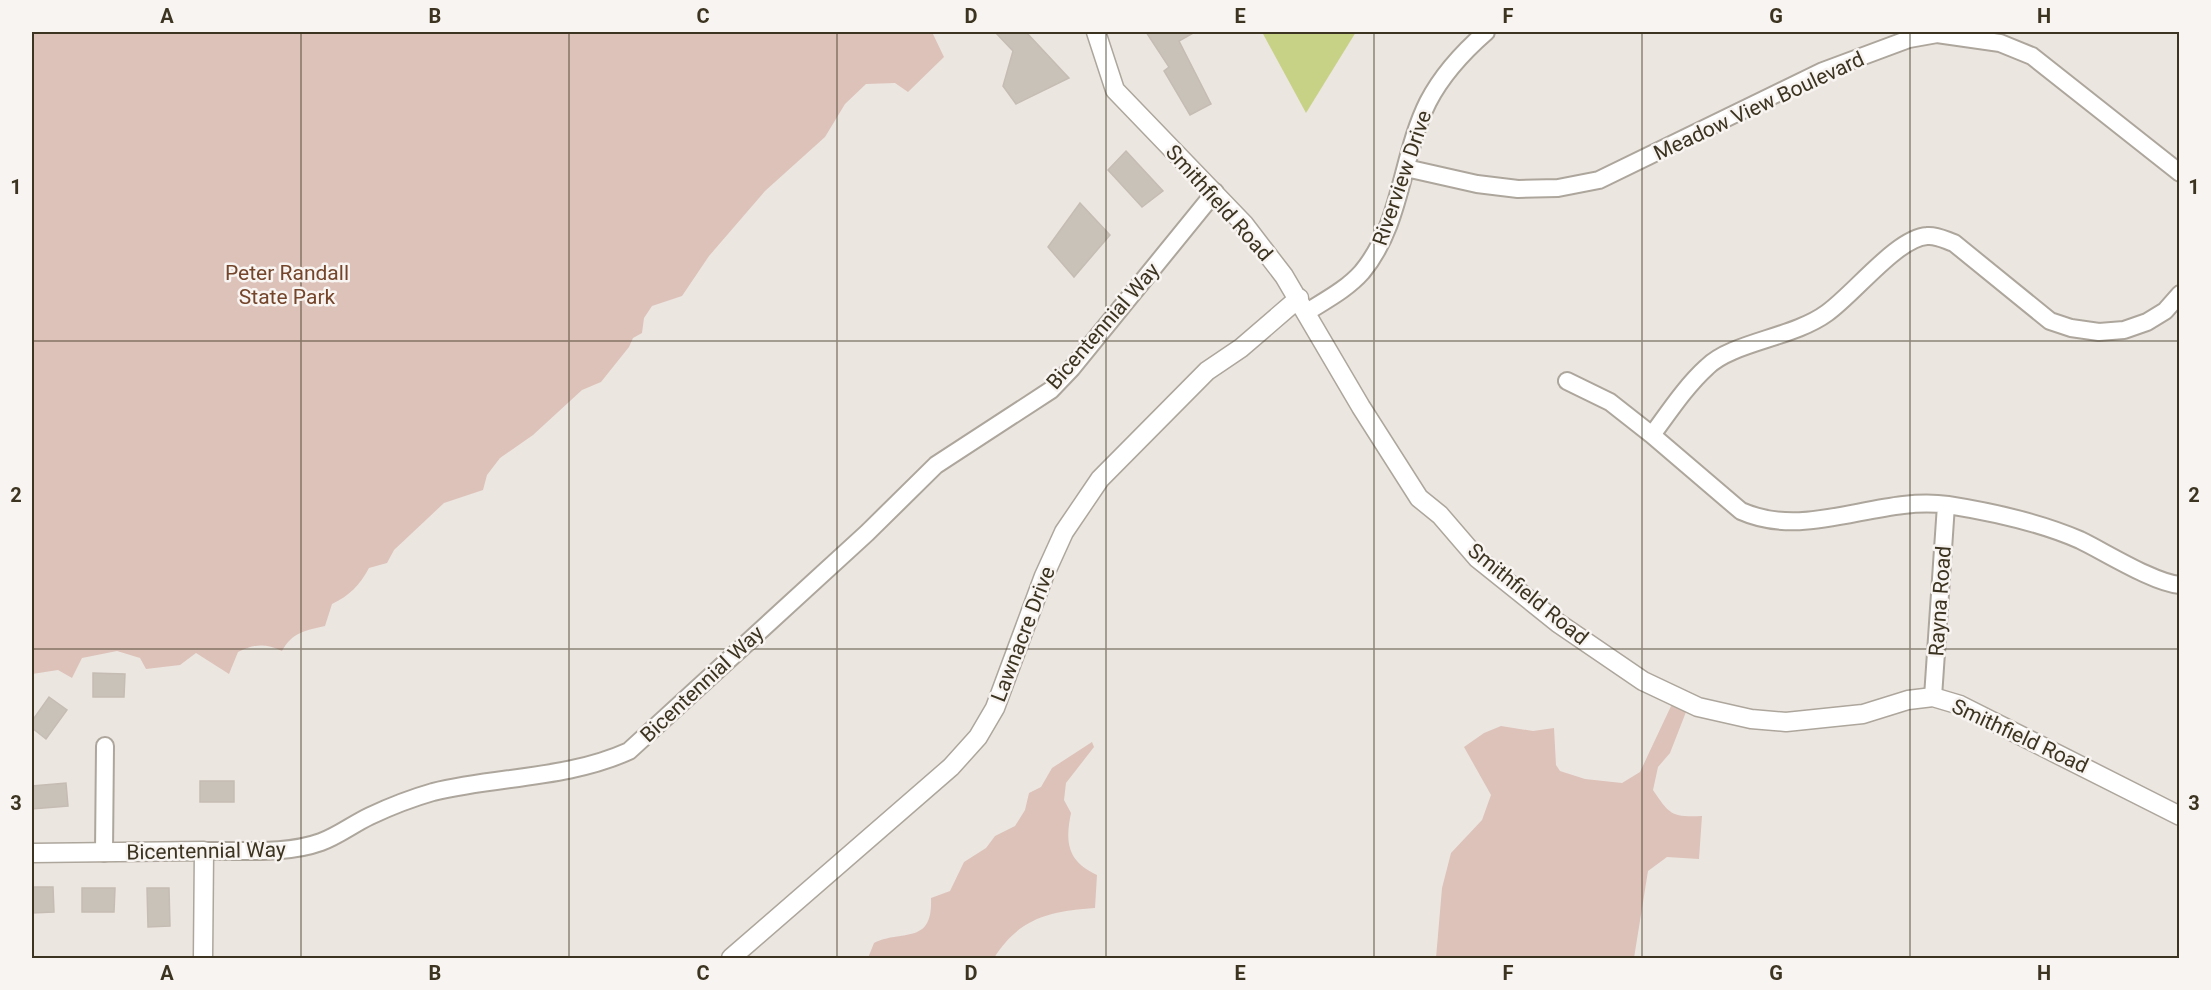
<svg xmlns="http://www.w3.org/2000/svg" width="2211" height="990" viewBox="0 0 2211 990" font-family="Roboto,sans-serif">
	<rect width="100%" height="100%" fill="#ece6e1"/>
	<path fill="#ddc2b9" d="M 32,32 L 932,32 L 944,57 L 908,92 L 895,83 L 866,84 L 845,104 L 825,137 L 765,191 L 709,256 L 682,296 L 652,306 L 644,318 L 642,333 L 633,338 L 629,347 L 601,382 L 582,390 L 533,435 L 500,458 L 487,475 L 483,490 L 444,503 L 394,550 L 387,563 L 369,568 C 360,585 349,596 332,604 L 325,626 C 307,630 292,632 282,651 C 265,643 254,644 238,652 L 229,674 L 196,653 L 180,665 L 146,669 L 140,658 L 117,651 L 82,658 L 72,678 L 58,670 L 32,674 Z
		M 1672,704 L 1686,712 L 1670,753 L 1658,767 L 1653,790 C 1670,815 1671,817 1702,816 L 1699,859 L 1667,857 L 1648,871 L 1634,958 L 1436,958 L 1442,888 L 1451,853 L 1482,820 L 1491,795 L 1464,747 L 1484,733 L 1501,726 L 1533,731 L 1554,728 L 1556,765 L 1560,771 L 1585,779 L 1622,783 L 1640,772 Z
		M 1092,742 L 1094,747 L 1066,783 L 1064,800 L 1071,813 C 1065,842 1067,861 1097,875 L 1095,908 C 1050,911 1019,918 994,958 L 868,958 L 874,943 C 902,929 933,946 931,898 L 950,891 L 964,862 L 986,848 L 995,836 L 1015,826 L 1025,810 L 1029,793 L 1041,787 L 1052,768 Z"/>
	<path fill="#c8d287" d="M 1262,32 L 1356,32 L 1306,113 Z"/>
	<path fill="#c9c2b9" stroke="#c5bdb3" stroke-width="1.5" d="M 995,32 L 1026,32 L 1069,78 L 1016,104 L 1003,86 L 1013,51 Z
		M 1146,32 L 1195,32 L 1179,41 L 1211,104 L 1190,115 L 1164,71 L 1169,67 Z
		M 1126,151 L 1163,191 L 1142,207 L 1108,170 Z
		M 1080,203 L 1110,235 L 1074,277 L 1048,247 Z
		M 93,673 L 125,674 L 124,697 L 93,697 Z
		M 49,697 L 67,710 L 46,739 L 32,728 L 32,721 Z
		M 200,781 L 234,781 L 234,802 L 200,802 Z
		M 66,783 L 68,806 L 32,809 L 32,786 Z
		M 32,887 L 53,887 L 54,912 L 32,913 Z
		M 82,888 L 115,888 L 114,912 L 82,912 Z
		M 147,888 L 169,888 L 170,926 L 148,927 Z"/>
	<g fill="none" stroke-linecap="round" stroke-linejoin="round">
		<defs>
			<path id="minor" d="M 1406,168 L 1477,184 L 1518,189 L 1558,188 L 1599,180 L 1823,71 L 1909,39 L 1937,34 L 2000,43 L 2032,56 L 2180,173
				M 1307,312 C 1326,300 1347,289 1362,272 C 1402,224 1401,156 1428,102 C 1442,75 1463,52 1486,32
				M 1567,381 L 1610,402 L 1652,435 L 1741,511 C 1808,541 1878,495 1948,505 C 1992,512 2039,522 2080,540 C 2105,552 2154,583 2180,585
				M 1652,435 C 1669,412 1686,386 1707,367 C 1732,342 1793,338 1827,313 C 1855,293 1897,238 1927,236 C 1937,235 1945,240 1954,243 L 2050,321 L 2071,328 L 2099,332 L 2124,330 L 2147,322 L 2165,311 L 2180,294
				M 1933,697 L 1946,505
				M 204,851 C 243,850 285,855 321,842 C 338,836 353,824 370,816 C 389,807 412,798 433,792 C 498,776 567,779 629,751 L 867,533 L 936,465 L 1051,390 L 1072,368 L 1215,192
				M 104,853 L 105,746"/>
			<path id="tertiary" d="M 1096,32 L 1115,90 L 1244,224 L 1284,276 L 1361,407 L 1419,498 L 1440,515 L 1477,558 L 1558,623 L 1643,681 L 1698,707 L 1751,719 L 1786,722 L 1863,714 L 1908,700 L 1933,697 L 1960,705 L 2180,816
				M 32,853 L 204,851 L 203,958
				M 731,958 L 951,767 L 978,737 L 995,708 L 1044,576 L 1064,532 L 1100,479 L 1207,371 L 1241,348 L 1299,298"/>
		</defs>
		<use href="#minor" stroke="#ada69c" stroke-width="20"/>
		<use href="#tertiary" stroke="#ada69c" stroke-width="21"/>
		<use href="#minor" stroke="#fff" stroke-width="16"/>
		<use href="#tertiary" stroke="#fff" stroke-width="18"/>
	</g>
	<path fill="none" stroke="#3c3421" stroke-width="1.5" stroke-opacity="0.55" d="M 301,32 L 301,958M 569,32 L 569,958M 837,32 L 837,958M 1106,32 L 1106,958M 1374,32 L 1374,958M 1642,32 L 1642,958M 1910,32 L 1910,958M 32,341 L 2180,341M 32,649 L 2180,649"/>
	<g text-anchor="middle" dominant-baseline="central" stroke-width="5" stroke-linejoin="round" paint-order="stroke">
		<g font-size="21" fill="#3c3421" stroke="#f8f4f1">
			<text transform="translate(1759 106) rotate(-25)">Meadow View Boulevard</text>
			<text transform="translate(1402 178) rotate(-71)">Riverview Drive</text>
			<text transform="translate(1219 203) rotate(48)">Smithfield Road</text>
			<text transform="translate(1103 326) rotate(-49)">Bicentennial Way</text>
			<text transform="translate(1528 594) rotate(39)">Smithfield Road</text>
			<text transform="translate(1940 601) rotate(-86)">Rayna Road</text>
			<text transform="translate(1023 634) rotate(-69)">Lawnacre Drive</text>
			<text transform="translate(702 684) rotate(-43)">Bicentennial Way</text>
			<text transform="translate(2020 736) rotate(25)">Smithfield Road</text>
			<text transform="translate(206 851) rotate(-1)">Bicentennial Way</text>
		</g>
		<g font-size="21" fill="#74452a" stroke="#f8f4f1">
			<text x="287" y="273">Peter Randall<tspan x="287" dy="24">State Park</tspan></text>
		</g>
	</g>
	<rect width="2211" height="990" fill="none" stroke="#f8f4f1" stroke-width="66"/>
	<rect x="33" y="33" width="2145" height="924" fill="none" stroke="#3c3421" stroke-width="2"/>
	<g font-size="20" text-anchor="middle" font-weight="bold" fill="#3c3421">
		<text x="167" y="23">A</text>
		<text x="435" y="23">B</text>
		<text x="703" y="23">C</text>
		<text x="971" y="23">D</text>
		<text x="1240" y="23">E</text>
		<text x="1508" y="23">F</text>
		<text x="1776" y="23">G</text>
		<text x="2044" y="23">H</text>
		<text x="16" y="194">1</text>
		<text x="2194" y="194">1</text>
		<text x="16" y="502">2</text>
		<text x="2194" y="502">2</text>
		<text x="16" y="810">3</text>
		<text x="2194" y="810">3</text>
		<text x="167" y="980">A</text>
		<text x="435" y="980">B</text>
		<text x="703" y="980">C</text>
		<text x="971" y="980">D</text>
		<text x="1240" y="980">E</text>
		<text x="1508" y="980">F</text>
		<text x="1776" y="980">G</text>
		<text x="2044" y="980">H</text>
	</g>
</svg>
